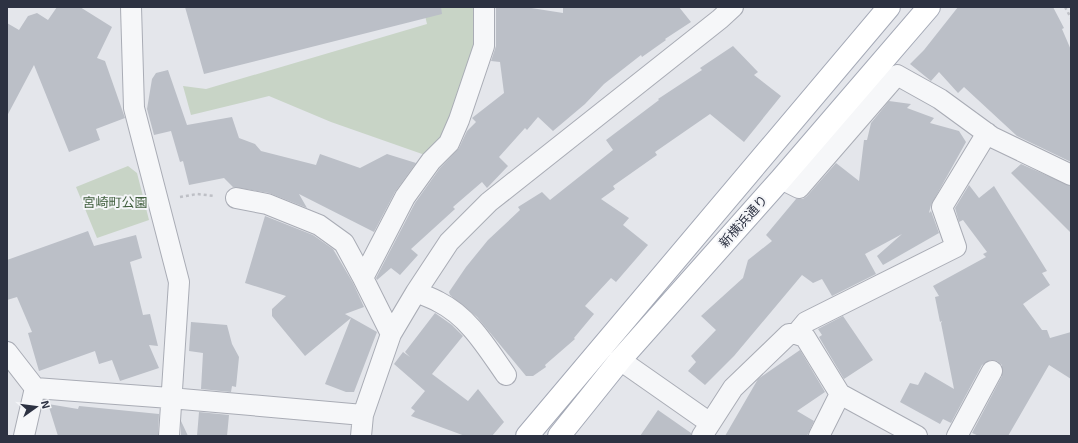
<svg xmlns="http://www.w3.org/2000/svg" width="1078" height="443" viewBox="0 0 1078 443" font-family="'Exo 2','Noto Sans JP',sans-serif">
	<rect width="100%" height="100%" fill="#e4e6eb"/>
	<path fill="#c8d4c6" d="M 423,7 L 479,7 L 477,47 L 444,140 L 425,155 L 331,122 L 269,96 L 191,115 L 183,86 L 206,89 L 427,24 Z
		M 128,166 L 137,173 L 149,220 L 97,238 L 76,187 Z"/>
	<path fill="#bbbfc7" d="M 57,7 L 80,7 L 112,27 L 97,58 L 105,61 L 125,118 L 96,129 L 100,140 L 69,152 L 34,65 L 7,116 L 7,23 L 19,30 L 28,16 L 37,13 L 48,20 Z
		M 185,7 L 441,7 L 442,14 L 204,74 Z
		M 496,7 L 525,7 L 563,13 L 563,7 L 679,7 L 691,22 L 665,39 L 666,40 L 642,57 L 641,55 L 604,84 L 585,104 L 553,131 L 538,117 L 527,130 L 525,128 L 499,157 L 508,166 L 487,188 L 482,182 L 453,207 L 455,209 L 411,249 L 418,255 L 400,275 L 391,268 L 377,280 L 376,278 L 415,203 L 440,168 L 459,148 L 467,131 L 476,122 L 472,118 L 504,93 L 500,62 L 491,61 L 496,46 Z
		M 958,7 L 1053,7 L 1064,28 L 1062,29 L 1071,50 L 1071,162 L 1017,136 L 964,87 L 958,93 L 939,72 L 931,81 L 910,64 L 924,50 Z
		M 733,46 L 758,72 L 754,75 L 781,96 L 744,142 L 710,114 L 655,152 L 657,155 L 613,186 L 615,189 L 601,199 L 629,218 L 623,225 L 648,245 L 616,282 L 611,278 L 585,306 L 594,314 L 574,338 L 575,339 L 545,365 L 546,367 L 533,376 L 526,376 L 477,317 L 450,295 L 449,292 L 466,267 L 488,240 L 520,210 L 518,207 L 542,192 L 550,200 L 613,150 L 606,140 L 659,100 L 658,99 L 702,70 L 700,68 Z
		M 168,70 L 187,125 L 232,117 L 239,138 L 255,144 L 261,151 L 316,165 L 320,154 L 360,168 L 387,154 L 416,163 L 395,192 L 374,232 L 299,194 L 307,208 L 269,193 L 233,187 L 224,178 L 189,185 L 183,161 L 180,162 L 171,131 L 154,135 L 147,109 L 152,79 L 156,73 Z
		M 889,101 L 911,104 L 907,108 L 934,118 L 930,123 L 959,131 L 966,142 L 931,205 L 929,213 L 931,211 L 939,233 L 883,265 L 877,256 L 902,234 L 865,254 L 876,274 L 832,296 L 822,279 L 813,283 L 802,275 L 734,356 L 705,385 L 688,371 L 696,362 L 691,356 L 716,330 L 701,316 L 743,278 L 748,260 L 772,241 L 766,235 L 796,199 L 803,199 L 807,196 L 836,163 L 859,181 L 864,140 L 867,140 L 871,123 Z
		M 1021,164 L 1071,186 L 1071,233 L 1011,173 Z
		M 969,185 L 979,198 L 994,186 L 1047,271 L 1042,273 L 1050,285 L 1023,304 L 1042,330 L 1047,330 L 1050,338 L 1071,332 L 1071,379 L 1049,365 L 1008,436 L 979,436 L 972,433 L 1002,376 L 1002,365 L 997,361 L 991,360 L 982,365 L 951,423 L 943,419 L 940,424 L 900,402 L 910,383 L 918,385 L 925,372 L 954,389 L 941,323 L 942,321 L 940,322 L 935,297 L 939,296 L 933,286 L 986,257 L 983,254 L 987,252 L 963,220 L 959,222 L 955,208 Z
		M 265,216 L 313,235 L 333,249 L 353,283 L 364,307 L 345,314 L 377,332 L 354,392 L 346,392 L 325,384 L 351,318 L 305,356 L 272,316 L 272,309 L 286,296 L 245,283 Z
		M 88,231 L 94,246 L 136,235 L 142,258 L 130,262 L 143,315 L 150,314 L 158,346 L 149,345 L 159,368 L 120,381 L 112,360 L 99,364 L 95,351 L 39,371 L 28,333 L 32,332 L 17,297 L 7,300 L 7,260 Z
		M 435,313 L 452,325 L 463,336 L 432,374 L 468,401 L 478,389 L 504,422 L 492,436 L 465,436 L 411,416 L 415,411 L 411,408 L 425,391 L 394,364 L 403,352 L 410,357 L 405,352 Z
		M 843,316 L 873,360 L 844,379 L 819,337 L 822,335 L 818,329 Z
		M 191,322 L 227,325 L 232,344 L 239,357 L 236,387 L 232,386 L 231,392 L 201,389 L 203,353 L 189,351 Z
		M 800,350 L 825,392 L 797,411 L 814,421 L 807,436 L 725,436 L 758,379 Z
		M 48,404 L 78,409 L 79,406 L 159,414 L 158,436 L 58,436 Z
		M 658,410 L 691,433 L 691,436 L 640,436 Z
		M 199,412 L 229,415 L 227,436 L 197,436 Z
		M 181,421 L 188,436 L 181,436 Z"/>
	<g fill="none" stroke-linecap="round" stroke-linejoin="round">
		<defs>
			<path id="minor" d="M 131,7 L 134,108 L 179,282 L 169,436
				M 781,179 L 799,188 L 897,75 L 940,99 L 992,137 L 1071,175
				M 236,198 L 267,204 L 319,225 L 344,243 L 363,278
				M 416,292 C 423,295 432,298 439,302 C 469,317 487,348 506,375
				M 391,334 L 363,278 L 405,197 L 431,161 L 449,143 L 459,120 L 484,46 L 484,7
				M 796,334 L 806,322 L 956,247 L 942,207 L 987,133
				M 7,352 L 35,388
				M 620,360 L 710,423
				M 24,436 L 35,388 L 170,398 L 363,415
				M 361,436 L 363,415 L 391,334 L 416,292 L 449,242 L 489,202 L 720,19 L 733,7
				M 702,436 L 733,388 L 789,334 L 796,334 L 805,337 L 840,394 L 917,436
				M 819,436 L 840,394
				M 957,436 L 992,371"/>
			<path id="primary" d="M 527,436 L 889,7
				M 559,436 L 620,360 L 781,179 L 929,7"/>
		</defs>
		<use href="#minor" stroke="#a9acb5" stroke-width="22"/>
		<use href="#primary" stroke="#a4a9b6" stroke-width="24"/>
		<path stroke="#bec0c6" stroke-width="2.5" stroke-dasharray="3 3" stroke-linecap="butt" d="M 1065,7 L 1071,18
			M 180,197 L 197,194 L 215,196"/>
		<use href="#minor" stroke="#f6f7f9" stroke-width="20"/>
		<use href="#primary" stroke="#fff" stroke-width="22"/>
	</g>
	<g text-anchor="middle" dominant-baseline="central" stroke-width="4" stroke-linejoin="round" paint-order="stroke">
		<g font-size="13" fill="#3e5d3b" stroke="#f4f5f8">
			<text x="115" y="202">宮崎町公園</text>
		</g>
		<g font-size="13" fill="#2d3242" stroke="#f4f5f8">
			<text transform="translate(743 221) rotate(-48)">新横浜通り</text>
		</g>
	</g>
	<rect width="1078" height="443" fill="none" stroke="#2d3242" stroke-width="16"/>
	<g transform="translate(36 407) rotate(76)" stroke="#f4f5f8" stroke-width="3" paint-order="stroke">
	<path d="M0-3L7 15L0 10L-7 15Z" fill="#2d3242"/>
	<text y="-6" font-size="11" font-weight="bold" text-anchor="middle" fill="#2d3242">N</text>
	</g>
</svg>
